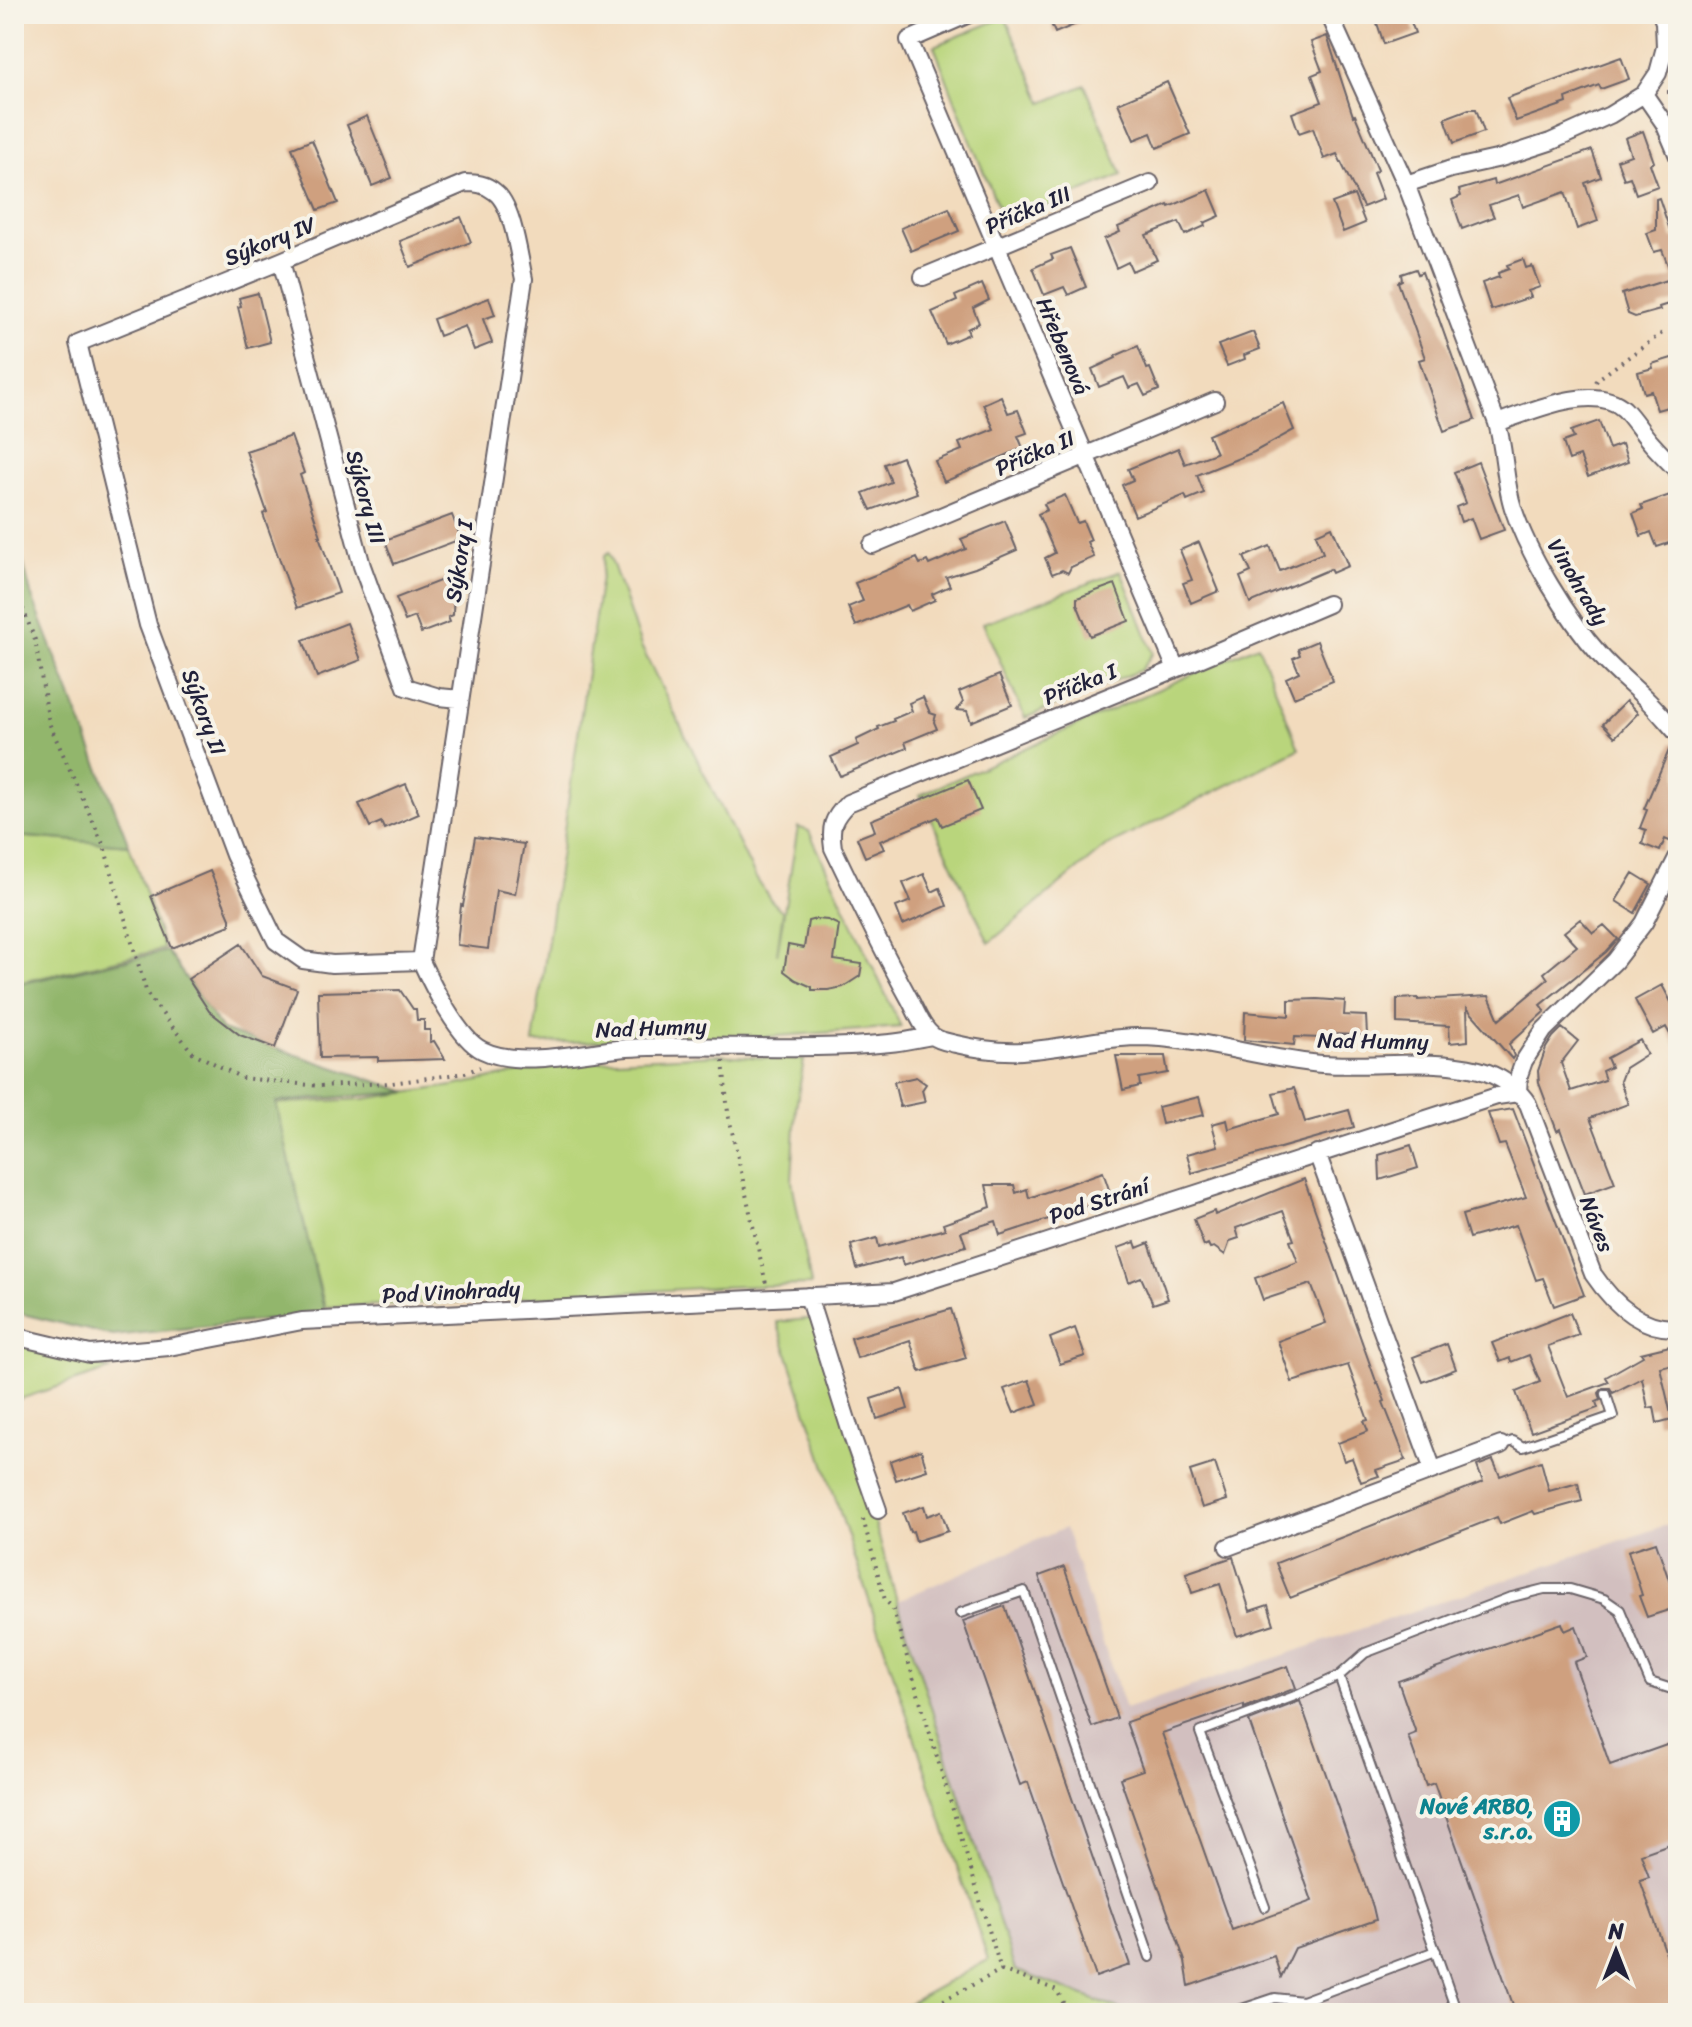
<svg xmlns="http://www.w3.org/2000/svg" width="1692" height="2027" viewBox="0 0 1692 2027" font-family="Sriracha,sans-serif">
	<rect width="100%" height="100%" fill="#f7f3e8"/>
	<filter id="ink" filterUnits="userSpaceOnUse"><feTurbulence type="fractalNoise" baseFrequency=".0125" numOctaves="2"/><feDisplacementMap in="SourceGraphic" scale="16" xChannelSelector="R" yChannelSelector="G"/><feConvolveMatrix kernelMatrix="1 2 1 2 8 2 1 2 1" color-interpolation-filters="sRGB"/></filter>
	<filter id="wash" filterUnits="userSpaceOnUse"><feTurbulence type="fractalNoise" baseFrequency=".006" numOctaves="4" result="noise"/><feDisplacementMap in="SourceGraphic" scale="32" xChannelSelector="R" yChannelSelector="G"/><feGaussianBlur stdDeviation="1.8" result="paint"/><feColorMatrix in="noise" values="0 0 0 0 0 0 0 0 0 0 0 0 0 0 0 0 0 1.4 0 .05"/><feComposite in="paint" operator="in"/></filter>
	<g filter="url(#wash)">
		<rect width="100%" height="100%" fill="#f2dbbd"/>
		<path fill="#d2bfbf" d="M 1678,1521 L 1678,2013 L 1129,2013 L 1015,1970 L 897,1601 L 1065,1528 L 1125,1709 Z"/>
		<path fill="#b9d57c" stroke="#6e7c5c" stroke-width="2" d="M 1005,17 L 1043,103 L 1085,85 L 1122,175 L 1005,224 L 968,134 L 934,46 Z
			M 609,553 L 641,646 L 756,878 L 770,899 L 783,912 L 777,954 L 798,827 L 809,831 L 901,1027 L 765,1037 L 533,1043 L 604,556 Z
			M 1121,571 L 1153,653 L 1141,670 L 1025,718 L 983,623 Z
			M 1258,645 L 1299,749 L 1105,847 L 989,943 L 920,795 Z
			M 14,836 L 129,845 L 164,949 L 14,984 Z
			M 717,1055 L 804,1060 L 796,1107 L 792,1181 L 811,1285 L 717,1287 L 467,1302 L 325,1307 L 271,1104 L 363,1099 L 453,1086 L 576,1062 Z
			M 817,1318 L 897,1601 L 1015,1970 L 1129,2013 L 891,2013 L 988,1960 L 777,1322 Z
			M 14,1337 L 110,1370 L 14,1401 Z"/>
		<path fill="#92b66c" stroke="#5a6c54" stroke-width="2" d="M 14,526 L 31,594 L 129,845 L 14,836 Z
			M 167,951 L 222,1030 L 408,1092 L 276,1102 L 325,1314 L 113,1336 L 14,1312 L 14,985 Z"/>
		<g id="blocks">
			<path fill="#cfa07f" d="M 1047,14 L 1100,14 L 1055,33 Z
				M 1374,14 L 1408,14 L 1415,33 L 1384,44 Z
				M 1327,36 L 1353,116 L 1355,115 L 1378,170 L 1373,173 L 1383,199 L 1363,207 L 1337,154 L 1324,159 L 1313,128 L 1299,133 L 1292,113 L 1322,102 L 1312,75 L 1322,71 L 1311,42 Z
				M 1621,57 L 1629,79 L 1601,89 L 1599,85 L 1566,98 L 1567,103 L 1516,121 L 1507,98 Z
				M 1167,82 L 1190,134 L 1157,148 L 1151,133 L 1134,140 L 1118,103 Z
				M 1469,109 L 1476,109 L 1484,132 L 1454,143 L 1445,118 Z
				M 367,116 L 392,178 L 372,186 L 347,125 Z
				M 1643,131 L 1654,162 L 1650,164 L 1658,186 L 1636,194 L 1630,177 L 1624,179 L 1617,160 L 1631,155 L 1625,138 Z
				M 312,140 L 338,203 L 318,210 L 292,148 Z
				M 1592,150 L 1601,177 L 1585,183 L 1598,221 L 1577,229 L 1565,192 L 1523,207 L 1519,195 L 1489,205 L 1494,217 L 1462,229 L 1452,200 L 1461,196 L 1459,190 L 1493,180 L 1494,185 Z
				M 1209,190 L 1220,216 L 1204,223 L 1205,226 L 1185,235 L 1179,222 L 1146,235 L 1157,260 L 1132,271 L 1128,262 L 1116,268 L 1104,239 L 1120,232 L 1118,227 L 1168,205 L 1169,207 Z
				M 1354,195 L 1365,223 L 1343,232 L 1332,203 Z
				M 1659,198 L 1673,239 L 1678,238 L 1678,301 L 1659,307 L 1660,310 L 1635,317 L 1628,314 L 1622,294 L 1673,278 L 1662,250 L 1654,252 L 1647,233 L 1656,230 L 1656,199 Z
				M 949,208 L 959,231 L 911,251 L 901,228 Z
				M 461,217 L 471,242 L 410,267 L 400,241 Z
				M 1070,248 L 1086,287 L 1068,295 L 1064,287 L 1044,295 L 1033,268 L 1053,259 L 1051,255 Z
				M 1523,259 L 1526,268 L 1532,266 L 1540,287 L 1528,291 L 1531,297 L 1491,310 L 1482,283 L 1499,277 L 1498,273 L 1509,269 L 1507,265 Z
				M 1416,269 L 1418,274 L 1422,272 L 1475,420 L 1444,431 L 1419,360 L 1425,358 L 1398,282 L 1402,280 L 1401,274 Z
				M 982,284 L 989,300 L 973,308 L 979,323 L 967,329 L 969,334 L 946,344 L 932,312 L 957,301 L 955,296 Z
				M 258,293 L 270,342 L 248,348 L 238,307 L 241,306 L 239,298 Z
				M 489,298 L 495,315 L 483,319 L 492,343 L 474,350 L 465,326 L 439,336 L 433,319 Z
				M 1253,332 L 1260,349 L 1244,355 L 1245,359 L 1227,366 L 1218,345 Z
				M 1138,346 L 1147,369 L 1150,368 L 1159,390 L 1145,396 L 1139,384 L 1129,388 L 1124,377 L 1099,387 L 1092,369 L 1116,358 L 1115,356 Z
				M 1678,356 L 1678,404 L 1657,410 L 1651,391 L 1644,393 L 1638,372 L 1653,368 L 1652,364 Z
				M 1001,396 L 1008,413 L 1018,410 L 1027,433 L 1018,436 L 1023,448 L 944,482 L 935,461 L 962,450 L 959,443 L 994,429 L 983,404 Z
				M 1283,403 L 1294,430 L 1254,452 L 1197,475 L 1204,493 L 1187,500 L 1185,495 L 1135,516 L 1122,485 L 1133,480 L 1128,469 L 1178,448 L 1185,464 L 1216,453 L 1208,435 Z
				M 1599,421 L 1609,449 L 1622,444 L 1628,462 L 1588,477 L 1580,456 L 1569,460 L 1563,442 L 1574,438 L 1571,431 Z
				M 291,436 L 304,473 L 300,475 L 321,536 L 319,536 L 339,593 L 297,608 L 263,514 L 267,512 L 246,451 Z
				M 902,457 L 917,493 L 871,510 L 863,493 L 891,482 L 884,464 Z
				M 1478,462 L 1504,530 L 1479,539 L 1471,518 L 1461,522 L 1456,507 L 1466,503 L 1454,472 Z
				M 1065,495 L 1077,523 L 1083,521 L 1091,540 L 1087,542 L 1094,557 L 1071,567 L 1068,573 L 1062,570 L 1052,574 L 1045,558 L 1055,553 L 1038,514 L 1047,510 L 1044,504 Z
				M 1670,495 L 1678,518 L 1678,540 L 1657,547 L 1651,532 L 1641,536 L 1633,513 L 1643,509 L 1641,505 Z
				M 452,515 L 461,539 L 394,564 L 385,540 Z
				M 1005,521 L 1017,550 L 975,568 L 946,577 L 950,586 L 932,594 L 935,600 L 910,611 L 907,605 L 856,626 L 848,607 L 863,601 L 855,583 L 917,558 L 920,564 L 927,561 L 929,565 L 966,549 L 961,539 Z
				M 1332,527 L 1348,566 L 1332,573 L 1330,569 L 1250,603 L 1240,577 L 1251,572 L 1244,557 L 1270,546 L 1280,571 L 1323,553 L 1316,534 Z
				M 1199,542 L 1219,591 L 1191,603 L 1183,583 L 1192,580 L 1180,550 Z
				M 447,578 L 448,583 L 454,580 L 453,615 L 448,617 L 450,622 L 421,633 L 415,617 L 405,621 L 396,598 Z
				M 1115,584 L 1129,621 L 1090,636 L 1077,604 L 1077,598 Z
				M 347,623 L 361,660 L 317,677 L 303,640 Z
				M 1317,641 L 1333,681 L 1294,697 L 1286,678 L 1299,672 L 1293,658 L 1300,655 L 1298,649 Z
				M 999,675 L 1012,705 L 971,722 L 967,711 L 957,710 L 963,702 L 959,692 Z
				M 923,697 L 930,713 L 936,715 L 934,722 L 937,729 L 905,742 L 907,748 L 840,776 L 831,757 L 858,745 L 856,740 L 879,729 L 878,727 L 894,721 L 893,719 L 912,711 L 909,703 Z
				M 1626,701 L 1638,713 L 1615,737 L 1603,724 Z
				M 1672,743 L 1678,745 L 1678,833 L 1674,843 L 1665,839 L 1660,851 L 1642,844 L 1646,830 L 1640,828 L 1647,810 L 1644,809 Z
				M 968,780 L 981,810 L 942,826 L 938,817 L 880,841 L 884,849 L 865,857 L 857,838 L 875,831 L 871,820 Z
				M 406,784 L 419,814 L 384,829 L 381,822 L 370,827 L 359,804 Z
				M 475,837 L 524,844 L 515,894 L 496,890 L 488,949 L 457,945 L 461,905 L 463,906 Z
				M 210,871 L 230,918 L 230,925 L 172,948 L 151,896 Z
				M 1633,873 L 1651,884 L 1635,913 L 1616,901 Z
				M 924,874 L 932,892 L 940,888 L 947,906 L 903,925 L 896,907 L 911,901 L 903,883 Z
				M 816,919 L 828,920 L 839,925 L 834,960 L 862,964 L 860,976 L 843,987 L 828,990 L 812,990 L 812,987 L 796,980 L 784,971 L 788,945 L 804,948 L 808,921 Z
				M 1580,919 L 1593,933 L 1604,925 L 1618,939 L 1606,952 L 1540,1005 L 1545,1011 L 1509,1044 L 1514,1056 L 1512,1059 L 1467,1008 L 1468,1041 L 1450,1043 L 1449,1026 L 1397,1023 L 1397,999 L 1418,998 L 1418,1000 L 1489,996 L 1499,1020 L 1548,979 L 1544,973 L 1577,946 L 1564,932 Z
				M 241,944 L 262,976 L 297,989 L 275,1048 L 240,1035 L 209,1011 L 188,979 Z
				M 1662,985 L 1678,1015 L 1678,1049 L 1666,1027 L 1653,1034 L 1635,1000 Z
				M 400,990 L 413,1009 L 416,1009 L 417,1020 L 424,1020 L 424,1030 L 430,1030 L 430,1042 L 434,1041 L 445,1059 L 378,1061 L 378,1057 L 320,1058 L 318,992 Z
				M 1317,999 L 1345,1001 L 1344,1015 L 1366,1016 L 1367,1035 L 1322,1034 L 1322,1038 L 1295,1037 L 1294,1045 L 1244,1040 L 1245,1012 L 1289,1016 L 1289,1000 Z
				M 1562,1028 L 1578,1041 L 1561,1063 L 1571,1091 L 1605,1080 L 1602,1071 L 1611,1067 L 1607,1058 L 1640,1040 L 1647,1054 L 1625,1068 L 1620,1081 L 1628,1104 L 1590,1118 L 1615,1183 L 1585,1194 L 1560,1129 L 1557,1131 L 1539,1083 L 1538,1071 L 1546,1048 L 1553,1037 Z
				M 1116,1056 L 1165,1056 L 1168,1073 L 1139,1078 L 1140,1086 L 1123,1090 Z
				M 916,1077 L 926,1084 L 922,1090 L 925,1102 L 900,1107 L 894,1082 Z
				M 1294,1088 L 1305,1122 L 1349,1110 L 1354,1127 L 1192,1173 L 1187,1154 L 1218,1146 L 1212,1124 L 1227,1120 L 1229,1129 L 1279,1114 L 1273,1093 Z
				M 1199,1097 L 1204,1115 L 1162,1124 L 1158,1107 Z
				M 1513,1109 L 1584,1295 L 1554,1306 L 1543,1278 L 1536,1280 L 1516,1225 L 1469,1238 L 1462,1215 L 1526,1197 L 1505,1144 L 1499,1145 L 1488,1113 Z
				M 1411,1145 L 1418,1168 L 1380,1180 L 1379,1155 Z
				M 1103,1172 L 1112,1198 L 1000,1235 L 996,1221 L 961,1232 L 966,1246 L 903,1265 L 901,1257 L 857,1269 L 851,1245 L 877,1238 L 879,1247 L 945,1229 L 943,1224 L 991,1207 L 986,1185 L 1014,1185 L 1016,1193 L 1027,1189 L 1029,1198 Z
				M 1304,1179 L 1377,1384 L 1378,1383 L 1385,1401 L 1383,1402 L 1406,1460 L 1376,1470 L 1379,1476 L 1361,1482 L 1352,1458 L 1344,1461 L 1338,1443 L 1368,1431 L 1364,1421 L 1368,1420 L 1348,1365 L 1292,1382 L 1278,1341 L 1326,1323 L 1311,1284 L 1263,1300 L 1255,1278 L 1298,1262 L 1290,1241 L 1294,1240 L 1283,1211 L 1236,1228 L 1239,1238 L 1230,1241 L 1225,1255 L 1214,1247 L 1210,1248 L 1208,1244 L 1204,1246 L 1194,1219 L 1214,1211 L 1215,1215 Z
				M 1135,1242 L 1137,1248 L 1149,1243 L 1168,1299 L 1153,1304 L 1141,1277 L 1129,1282 L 1118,1248 Z
				M 951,1309 L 966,1358 L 920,1372 L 910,1340 L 857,1358 L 851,1338 Z
				M 1570,1313 L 1579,1335 L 1548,1346 L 1568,1397 L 1609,1382 L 1606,1377 L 1643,1356 L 1641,1353 L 1678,1344 L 1678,1363 L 1660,1367 L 1672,1419 L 1657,1423 L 1654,1407 L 1648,1408 L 1642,1378 L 1613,1393 L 1610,1388 L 1603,1388 L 1599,1393 L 1601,1400 L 1596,1402 L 1598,1408 L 1531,1432 L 1516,1392 L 1540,1382 L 1529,1355 L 1511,1362 L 1510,1358 L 1500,1362 L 1492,1343 Z
				M 1075,1328 L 1085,1356 L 1060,1364 L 1050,1338 Z
				M 1447,1344 L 1456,1369 L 1423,1382 L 1413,1357 Z
				M 1029,1380 L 1038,1404 L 1014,1413 L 1004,1389 Z
				M 902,1389 L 908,1409 L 877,1419 L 871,1399 Z
				M 921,1450 L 927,1470 L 896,1480 L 890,1461 Z
				M 1493,1460 L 1500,1476 L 1541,1461 L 1549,1491 L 1578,1483 L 1582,1501 L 1535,1514 L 1533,1511 L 1500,1524 L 1497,1517 L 1290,1598 L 1276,1563 L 1483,1482 L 1477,1466 Z
				M 1215,1463 L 1227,1500 L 1202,1508 L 1190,1471 Z
				M 924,1506 L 927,1516 L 941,1511 L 948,1531 L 916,1541 L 913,1531 L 910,1532 L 903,1513 Z
				M 1656,1542 L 1671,1586 L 1674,1585 L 1678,1597 L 1678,1607 L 1647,1617 L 1639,1596 L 1642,1595 L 1628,1551 Z
				M 1233,1557 L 1250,1611 L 1268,1605 L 1274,1624 L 1237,1636 L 1220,1584 L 1192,1593 L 1186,1573 Z
				M 1064,1567 L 1117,1718 L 1092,1727 L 1039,1576 Z
				M 1005,1606 L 1130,1965 L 1096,1977 L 1028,1782 L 1020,1785 L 963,1621 Z
				M 1562,1623 L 1565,1631 L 1576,1626 L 1587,1657 L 1574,1662 L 1610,1765 L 1678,1741 L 1678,1841 L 1641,1854 L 1649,1877 L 1640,1880 L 1678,1987 L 1678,2013 L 1516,2013 L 1434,1783 L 1426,1786 L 1408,1736 L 1416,1733 L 1398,1681 Z
				M 1288,1666 L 1296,1688 L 1244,1708 L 1244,1705 L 1162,1733 L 1232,1930 L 1312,1901 L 1249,1721 L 1300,1701 L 1373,1907 L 1376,1920 L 1295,1948 L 1281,1977 L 1274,1956 L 1189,1986 L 1185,1961 L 1120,1778 L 1143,1770 L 1126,1722 Z"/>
		</g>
	</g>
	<g filter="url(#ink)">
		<use href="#blocks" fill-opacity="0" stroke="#6b6368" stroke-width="2"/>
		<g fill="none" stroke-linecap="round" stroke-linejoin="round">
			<defs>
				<path id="service" d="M 1502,1445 L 1513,1441 L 1523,1447 L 1613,1416 L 1606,1394
					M 960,1613 L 1024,1591 L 1150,1957
					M 1339,1676 L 1457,2013
					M 1265,1907 L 1200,1732 L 1300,1694 L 1339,1676 L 1365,1653 L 1508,1598 L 1544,1589 L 1570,1589 L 1604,1599 L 1620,1610 L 1650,1682 L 1678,1691
					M 1230,2013 L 1275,1998 L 1302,2001
					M 1307,2013 L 1302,2001 L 1436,1951"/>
				<path id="minor" d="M 969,14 L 909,40 L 1176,669
					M 1329,14 L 1406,184 L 1497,423 C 1505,451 1504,480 1513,508 C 1528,554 1568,619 1600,655 C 1615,672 1633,686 1649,702 C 1659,712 1668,723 1678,734
					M 1644,94 L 1664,123 L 1678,156
					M 465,183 C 476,183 486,184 495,192 C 513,205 519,257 524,279 L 421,961 L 332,964 L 303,960 L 276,941 L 234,855 L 148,625 L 78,343 L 281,261 Z
					M 1406,184 L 1451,169 L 1501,158 L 1550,142 L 1610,115 L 1644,94 L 1658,73 L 1665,47 L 1664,22 L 1661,14
					M 281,261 L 362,566 L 406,687 L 439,697 L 460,699
					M 923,277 L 1150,183
					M 1497,423 C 1529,412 1594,382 1624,409 C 1634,419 1642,433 1652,444 C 1660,453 1669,462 1678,471
					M 872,545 L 1215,401
					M 1328,604 L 1176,669 L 848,803 C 832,819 830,827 833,848 C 858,900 883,951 910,1000 C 916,1011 922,1028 933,1036 C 939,1041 948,1042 956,1044 C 977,1049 1000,1052 1022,1051 C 1060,1049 1097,1038 1136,1037 C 1200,1037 1259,1059 1322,1064 C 1374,1068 1428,1057 1479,1070 C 1498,1075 1518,1088 1528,1104 L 1593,1274 C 1612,1302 1640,1330 1678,1328
					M 421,961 C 432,985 459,1039 482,1050 C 520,1069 586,1051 627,1048 C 715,1043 803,1052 890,1043 C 904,1042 918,1038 932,1036
					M 1518,1093 L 1519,1075 L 1524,1061 L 1544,1030 L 1615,961 L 1644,923 L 1678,856
					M 1317,1153 L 1433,1470
					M 808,1296 L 852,1436 L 878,1510
					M 14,1336 L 90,1354 L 169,1347 L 302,1321 L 894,1292 L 1497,1096 L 1518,1093
					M 1228,1547 L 1501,1445"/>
			</defs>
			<use href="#service" stroke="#6b6368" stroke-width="12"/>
			<use href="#minor" stroke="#6b6368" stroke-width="20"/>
			<path stroke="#6b6368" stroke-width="4" stroke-dasharray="2 6" stroke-linecap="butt" d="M 1667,92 L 1678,92
				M 1596,382 L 1598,379 L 1665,331
				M 14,586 L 35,640 L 49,723 L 104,846 L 147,994 L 192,1052 L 242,1078 L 319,1086 L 392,1083 L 465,1073 L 480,1067
				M 723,1061 L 728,1113 L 766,1284
				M 863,1519 L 885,1600 L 892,1607 L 1001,1970 L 919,2013
				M 1001,1970 L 1057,1990 L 1068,2013"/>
			<use href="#service" stroke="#fff" stroke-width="8"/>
			<use href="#minor" stroke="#fff" stroke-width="16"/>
		</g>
	</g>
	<defs>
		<symbol id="building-disc" viewBox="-11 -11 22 22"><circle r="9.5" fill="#0f9aa8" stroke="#f7f3e8"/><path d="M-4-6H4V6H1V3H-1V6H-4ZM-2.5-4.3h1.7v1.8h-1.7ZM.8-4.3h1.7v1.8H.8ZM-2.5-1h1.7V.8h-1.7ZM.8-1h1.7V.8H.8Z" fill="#fff"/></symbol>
	</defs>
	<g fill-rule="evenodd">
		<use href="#building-disc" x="1540" y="1797" width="44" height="44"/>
	</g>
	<g text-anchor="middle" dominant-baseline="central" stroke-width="8" stroke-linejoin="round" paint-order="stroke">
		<g font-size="22" fill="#22223b" stroke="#f7f3e8">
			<text transform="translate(1028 210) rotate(-23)">Příčka III</text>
			<text transform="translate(270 241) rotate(-22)">Sýkory IV</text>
			<text transform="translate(1063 346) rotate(67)">Hřebenová</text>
			<text transform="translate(1035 453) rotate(-23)">Příčka II</text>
			<text transform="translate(366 497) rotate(75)">Sýkory III</text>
			<text transform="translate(459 561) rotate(-81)">Sýkory I</text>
			<text transform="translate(1578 582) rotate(59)">Vinohrady</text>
			<text transform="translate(1080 684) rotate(-22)">Příčka I</text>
			<text transform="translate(204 712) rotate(70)">Sýkory II</text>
			<text transform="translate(651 1028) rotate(-2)">Nad Humny</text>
			<text transform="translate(1373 1041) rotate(1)">Nad Humny</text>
			<text transform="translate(1099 1201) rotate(-18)">Pod Strání</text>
			<text transform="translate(1597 1224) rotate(69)">Náves</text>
			<text transform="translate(451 1292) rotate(-3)">Pod Vinohrady</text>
		</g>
		<g font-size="22" font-weight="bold" fill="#0d838f" stroke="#f7f3e8" text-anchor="end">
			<text x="1534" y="1806">Nové ARBO,<tspan x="1534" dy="25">s.r.o.</tspan></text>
		</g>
	</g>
	<rect width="1692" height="2027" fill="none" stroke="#f7f3e8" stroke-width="48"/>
	<g transform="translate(1616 1951)" stroke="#f7f3e8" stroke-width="6" paint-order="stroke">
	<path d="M0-6L14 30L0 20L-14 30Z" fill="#22223b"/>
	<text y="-12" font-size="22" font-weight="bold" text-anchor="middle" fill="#22223b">N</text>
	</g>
</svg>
